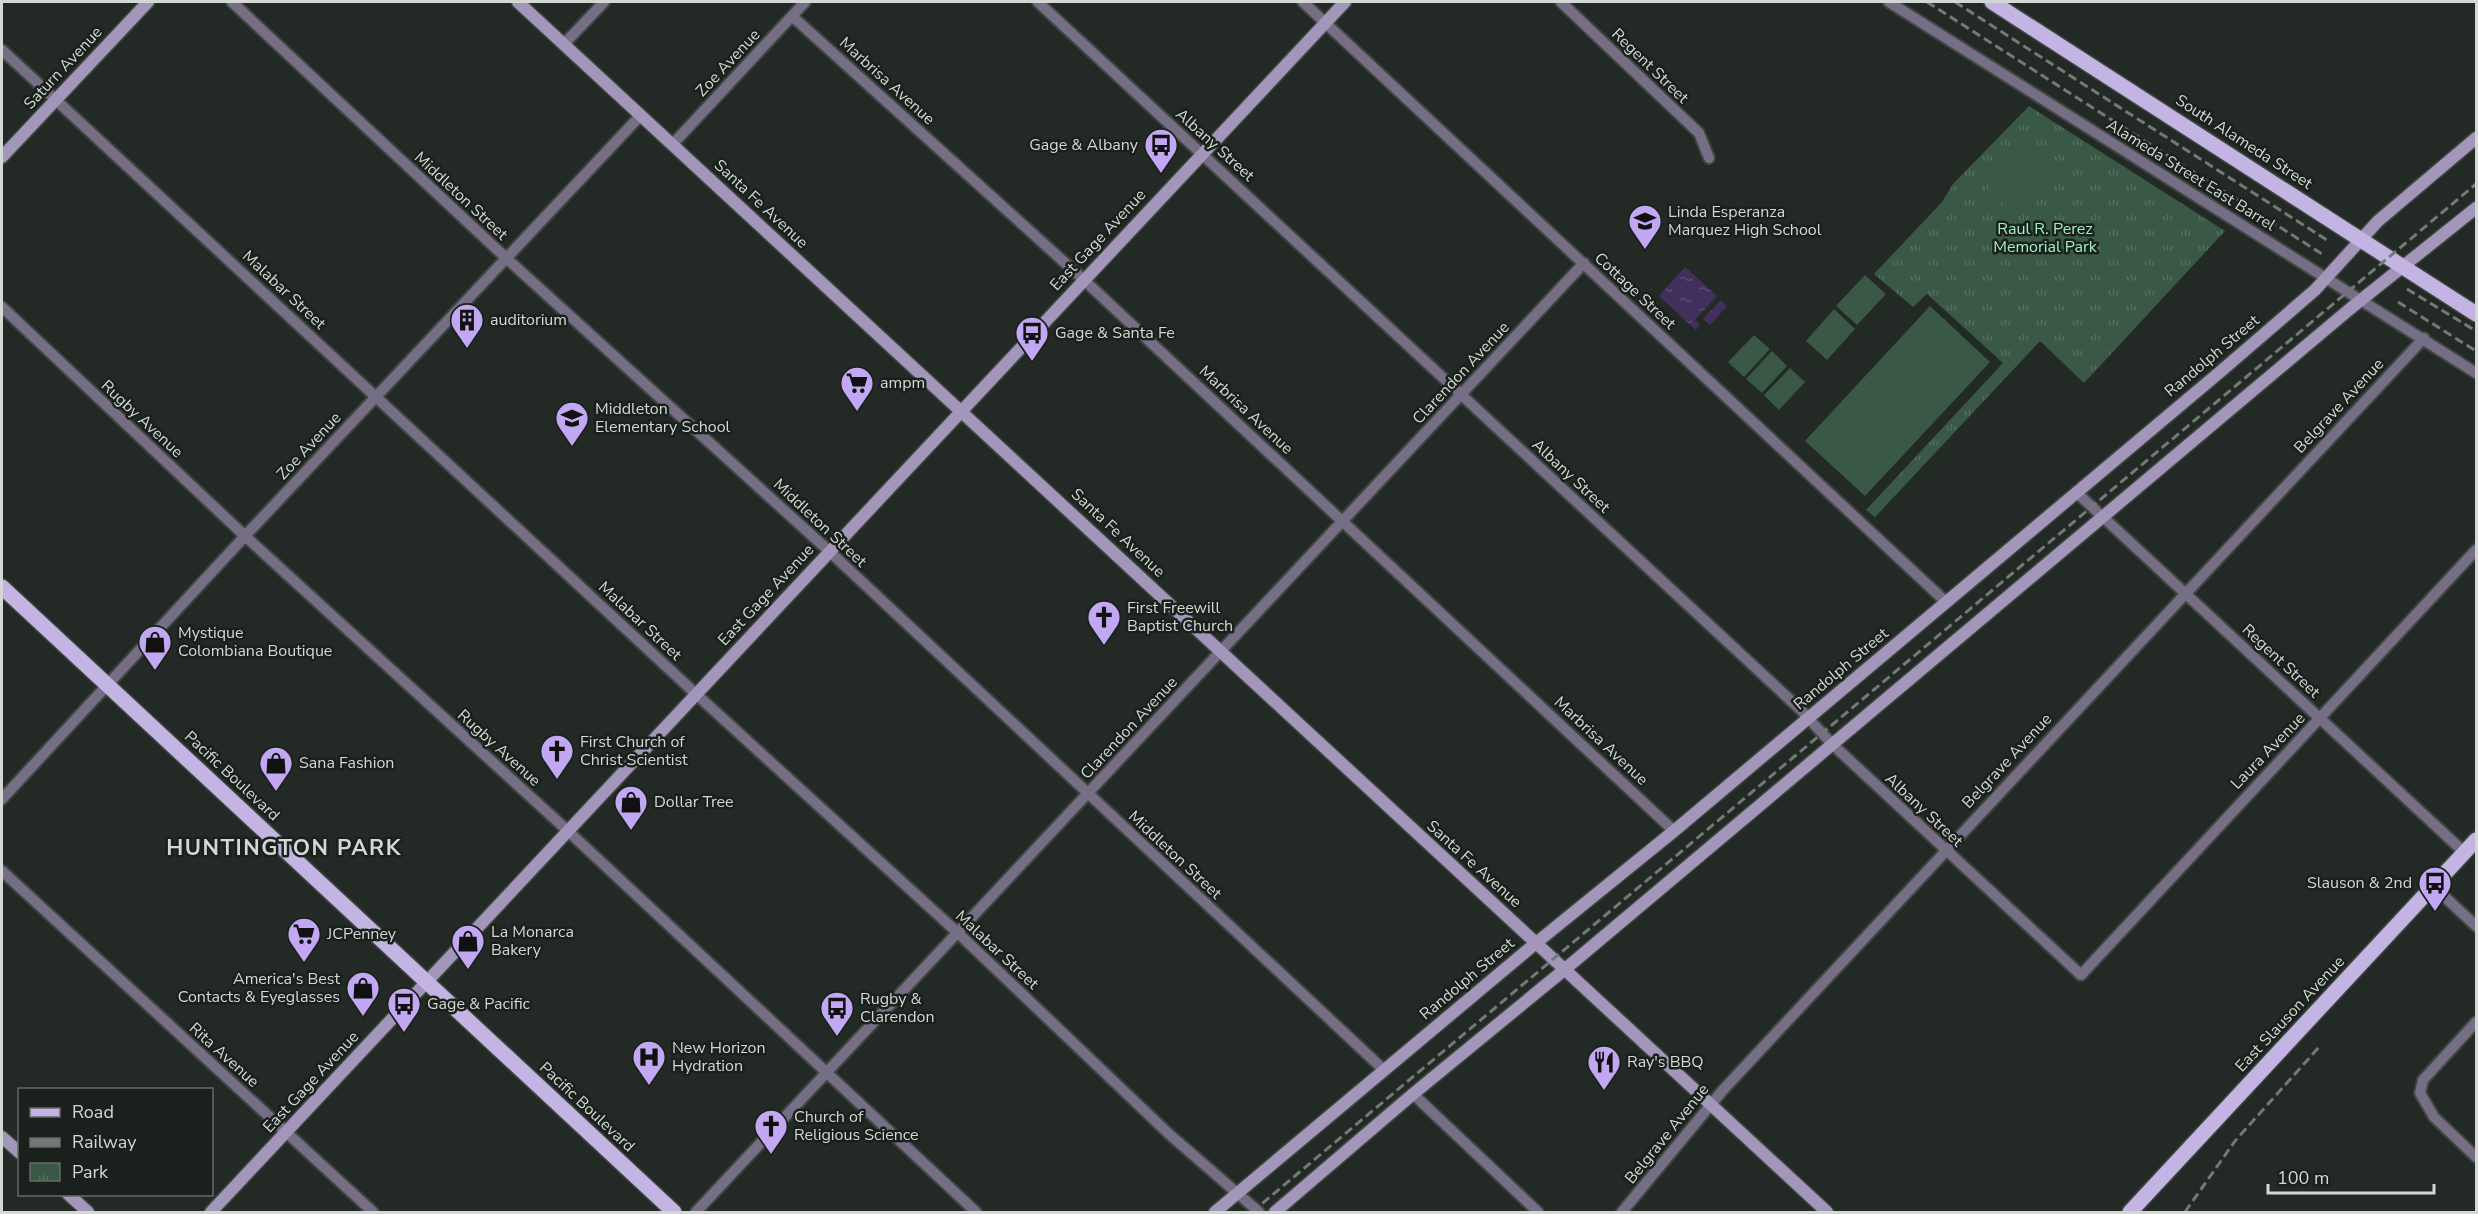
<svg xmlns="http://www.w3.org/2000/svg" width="2478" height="1214" viewBox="0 0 2478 1214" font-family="'Nunito Sans',sans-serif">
	<defs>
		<pattern id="park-tufts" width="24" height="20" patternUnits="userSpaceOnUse" patternTransform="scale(1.5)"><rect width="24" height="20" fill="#395845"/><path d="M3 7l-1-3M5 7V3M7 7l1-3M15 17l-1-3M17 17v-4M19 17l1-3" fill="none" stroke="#556f5f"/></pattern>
		<pattern id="water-ripples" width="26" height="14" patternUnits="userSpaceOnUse" patternTransform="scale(1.5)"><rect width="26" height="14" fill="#41305e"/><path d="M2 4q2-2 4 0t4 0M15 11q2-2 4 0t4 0" fill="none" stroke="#5c4d74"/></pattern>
	</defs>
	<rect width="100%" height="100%" fill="#232a25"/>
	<path fill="url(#park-tufts)" d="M 2029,106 L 2225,231 L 2084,383 L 2040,341 L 1875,517 L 1866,510 L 2003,363 L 1927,294 L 1913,307 L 1874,274 L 1942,202 L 1953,184 Z"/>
	<path fill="#395845" d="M 2014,147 L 2050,170 L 2036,192 L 2000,169 Z
		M 2000,170 L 2036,193 L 2022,215 L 1986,192 Z
		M 1865,275 L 1886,294 L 1857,325 L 1836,306 Z
		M 1930,306 L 1990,362 L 1865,496 L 1805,441 Z
		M 1834,309 L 1855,329 L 1827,360 L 1806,341 Z
		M 1754,335 L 1770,349 L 1744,377 L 1728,362 Z
		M 1772,351 L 1787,366 L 1762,393 L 1746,379 Z
		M 1790,368 L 1805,382 L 1779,410 L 1764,395 Z"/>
	<path fill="url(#water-ripples)" d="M 1685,267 L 1717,296 L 1695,320 L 1700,325 L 1696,330 L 1659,296 Z
		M 1721,300 L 1727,306 L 1710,325 L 1703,319 Z"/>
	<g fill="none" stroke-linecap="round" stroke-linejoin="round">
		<defs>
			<path id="street" d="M 232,2 L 505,257 L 829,551 L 1384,1070
				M 1038,2 L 1800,709 L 1832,744 L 2081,975 L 2476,550
				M 1303,2 L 1946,602
				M 1561,2 L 1699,133 L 1709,158
				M 1889,2 L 2476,373
				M 792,16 L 1084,280 L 1674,831
				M 564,44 L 604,2
				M 2,50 L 696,694 L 958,933 L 1169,1134 L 1259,1212
				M 672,145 L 805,2
				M 2,307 L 245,536 L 568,831 L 976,1212
				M 2076,492 L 2465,853
				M 2,799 L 245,536 L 641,115
				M 2,871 L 373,1212
				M 2433,886 L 2476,926
				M 2476,1022 L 2423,1080 L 2420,1093 L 2434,1117 L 2476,1157
				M 1413,1094 L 1538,1212
				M 696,1212 L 1584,263
				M 1622,1212 L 1723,1090 L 2424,338"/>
			<path id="secondary" d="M 518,2 L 1827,1212
				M 2,157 L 148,2
				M 2,1137 L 20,1153
				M 68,1194 L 88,1212
				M 211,1212 L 1345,2
				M 1215,1212 L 1536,943 L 1674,831 L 2220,372 L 2315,290 L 2378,221 L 2476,138
				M 1275,1212 L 1413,1094 L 1564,970 L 2351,308 L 2476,208"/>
			<path id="primary" d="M 1992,2 L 2476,314
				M 2,587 L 674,1212
				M 2130,1212 L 2476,840"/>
		</defs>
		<use href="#street" stroke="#3f4641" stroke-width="14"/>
		<use href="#secondary" stroke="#3f4641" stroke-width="15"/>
		<use href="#primary" stroke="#3f4641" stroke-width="18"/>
		<use href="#street" stroke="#756e85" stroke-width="10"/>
		<use href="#secondary" stroke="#a296ba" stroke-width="12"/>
		<use href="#primary" stroke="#c4b4e4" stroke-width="15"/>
		<path stroke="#747975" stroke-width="3" stroke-dasharray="9 4.5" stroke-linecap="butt" d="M 1927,2 L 2322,254
			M 1955,2 L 2330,242
			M 2407,289 L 2476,331
			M 2398,302 L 2476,351
			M 1252,1212 L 2476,184
			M 2185,1212 L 2235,1141 L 2320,1046"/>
	</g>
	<defs>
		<symbol id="bus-pin" viewBox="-11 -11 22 30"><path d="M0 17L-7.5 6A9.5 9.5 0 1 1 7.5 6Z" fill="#c2a8f3" stroke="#1a201c"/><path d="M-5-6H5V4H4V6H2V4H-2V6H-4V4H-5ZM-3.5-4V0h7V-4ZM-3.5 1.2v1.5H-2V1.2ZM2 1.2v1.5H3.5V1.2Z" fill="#111"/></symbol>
		<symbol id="school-pin" viewBox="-11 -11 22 30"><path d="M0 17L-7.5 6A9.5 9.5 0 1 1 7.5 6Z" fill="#c2a8f3" stroke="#1a201c"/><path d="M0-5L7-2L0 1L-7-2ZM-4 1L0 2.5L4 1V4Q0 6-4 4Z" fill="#111"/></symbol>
		<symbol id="building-pin" viewBox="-11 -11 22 30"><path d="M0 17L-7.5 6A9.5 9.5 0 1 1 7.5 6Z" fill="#c2a8f3" stroke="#1a201c"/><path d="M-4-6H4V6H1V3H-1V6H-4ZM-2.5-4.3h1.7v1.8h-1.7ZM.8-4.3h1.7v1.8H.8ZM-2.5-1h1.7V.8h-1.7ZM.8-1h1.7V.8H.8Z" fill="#111"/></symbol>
		<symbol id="supermarket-pin" viewBox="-11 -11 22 30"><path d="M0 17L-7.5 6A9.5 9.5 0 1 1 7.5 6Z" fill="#c2a8f3" stroke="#1a201c"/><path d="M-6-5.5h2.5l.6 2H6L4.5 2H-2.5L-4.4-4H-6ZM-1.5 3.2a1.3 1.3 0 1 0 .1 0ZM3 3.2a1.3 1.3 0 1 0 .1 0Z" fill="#111"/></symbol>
		<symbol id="church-pin" viewBox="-11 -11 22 30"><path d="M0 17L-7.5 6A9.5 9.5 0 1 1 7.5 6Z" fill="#c2a8f3" stroke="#1a201c"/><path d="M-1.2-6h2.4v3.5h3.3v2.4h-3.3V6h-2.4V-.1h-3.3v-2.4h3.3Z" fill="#111"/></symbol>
		<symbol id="shop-pin" viewBox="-11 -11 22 30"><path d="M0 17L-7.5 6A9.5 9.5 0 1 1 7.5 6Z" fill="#c2a8f3" stroke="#1a201c"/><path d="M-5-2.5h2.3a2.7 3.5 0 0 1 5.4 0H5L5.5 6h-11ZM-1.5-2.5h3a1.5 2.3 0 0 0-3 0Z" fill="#111"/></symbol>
		<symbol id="hospital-pin" viewBox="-11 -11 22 30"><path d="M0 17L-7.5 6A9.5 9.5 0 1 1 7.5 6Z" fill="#c2a8f3" stroke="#1a201c"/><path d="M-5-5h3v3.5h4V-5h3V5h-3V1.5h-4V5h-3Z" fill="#111"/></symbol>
		<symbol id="restaurant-pin" viewBox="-11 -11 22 30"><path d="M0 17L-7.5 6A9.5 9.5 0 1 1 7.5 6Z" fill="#c2a8f3" stroke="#1a201c"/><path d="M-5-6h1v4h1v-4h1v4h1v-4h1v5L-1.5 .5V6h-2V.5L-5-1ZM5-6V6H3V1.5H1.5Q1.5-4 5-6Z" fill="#111"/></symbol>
	</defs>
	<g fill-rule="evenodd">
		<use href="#bus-pin" x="1142" y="126" width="38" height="52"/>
		<use href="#school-pin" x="1626" y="202" width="38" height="52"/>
		<use href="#building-pin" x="448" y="301" width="38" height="52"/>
		<use href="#bus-pin" x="1013" y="314" width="38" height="52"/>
		<use href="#supermarket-pin" x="838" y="364" width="38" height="52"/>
		<use href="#school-pin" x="553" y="399" width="38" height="52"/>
		<use href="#church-pin" x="1085" y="598" width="38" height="52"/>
		<use href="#shop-pin" x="136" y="623" width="38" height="52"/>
		<use href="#church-pin" x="538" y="732" width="38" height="52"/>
		<use href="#shop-pin" x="257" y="744" width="38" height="52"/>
		<use href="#shop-pin" x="612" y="783" width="38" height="52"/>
		<use href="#bus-pin" x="2416" y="864" width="38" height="52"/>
		<use href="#supermarket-pin" x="285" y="915" width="38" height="52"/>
		<use href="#shop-pin" x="449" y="922" width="38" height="52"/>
		<use href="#shop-pin" x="344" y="969" width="38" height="52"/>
		<use href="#bus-pin" x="385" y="985" width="38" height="52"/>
		<use href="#bus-pin" x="818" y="989" width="38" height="52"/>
		<use href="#hospital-pin" x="630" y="1038" width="38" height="52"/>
		<use href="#restaurant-pin" x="1585" y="1043" width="38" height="52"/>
		<use href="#church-pin" x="752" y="1107" width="38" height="52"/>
	</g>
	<g text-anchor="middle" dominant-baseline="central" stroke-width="5" stroke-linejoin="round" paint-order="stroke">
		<g font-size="16" fill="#d4d8d5" stroke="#1a201c">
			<text transform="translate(728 63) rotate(-47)">Zoe Avenue</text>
			<text transform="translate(1650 66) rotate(44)">Regent Street</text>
			<text transform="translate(63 68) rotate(-47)">Saturn Avenue</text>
			<text transform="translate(887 81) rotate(42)">Marbrisa Avenue</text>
			<text transform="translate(2244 142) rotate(33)">South Alameda Street</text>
			<text transform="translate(1215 145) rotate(42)">Albany Street</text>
			<text transform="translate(2191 175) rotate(32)">Alameda Street East Barrel</text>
			<text transform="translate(461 196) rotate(43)">Middleton Street</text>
			<text transform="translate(761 204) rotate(43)">Santa Fe Avenue</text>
			<text transform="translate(1098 240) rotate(-47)">East Gage Avenue</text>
			<text transform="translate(284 290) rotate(43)">Malabar Street</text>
			<text transform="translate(1635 291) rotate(43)">Cottage Street</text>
			<text transform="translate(2212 356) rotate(-40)">Randolph Street</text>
			<text transform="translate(1461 373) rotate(-47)">Clarendon Avenue</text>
			<text transform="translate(2339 406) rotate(-47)">Belgrave Avenue</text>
			<text transform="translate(1246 410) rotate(43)">Marbrisa Avenue</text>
			<text transform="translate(142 419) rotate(43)">Rugby Avenue</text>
			<text transform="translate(309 446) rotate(-47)">Zoe Avenue</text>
			<text transform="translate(1571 476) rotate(43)">Albany Street</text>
			<text transform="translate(820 523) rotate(43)">Middleton Street</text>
			<text transform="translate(1118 533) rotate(43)">Santa Fe Avenue</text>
			<text transform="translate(766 595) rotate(-47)">East Gage Avenue</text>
			<text transform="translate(640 621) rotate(43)">Malabar Street</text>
			<text transform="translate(2281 661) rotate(43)">Regent Street</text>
			<text transform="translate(1841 669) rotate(-40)">Randolph Street</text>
			<text transform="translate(1129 728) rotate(-47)">Clarendon Avenue</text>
			<text transform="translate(1601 741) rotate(43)">Marbrisa Avenue</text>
			<text transform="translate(499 748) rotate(42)">Rugby Avenue</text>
			<text transform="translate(2268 751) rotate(-46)">Laura Avenue</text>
			<text transform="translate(2007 761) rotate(-47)">Belgrave Avenue</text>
			<text transform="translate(232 776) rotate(43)">Pacific Boulevard</text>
			<text transform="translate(1924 810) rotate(43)">Albany Street</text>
			<text transform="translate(1175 855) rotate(43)">Middleton Street</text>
			<text transform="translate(1474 864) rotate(42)">Santa Fe Avenue</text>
			<text transform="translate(997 950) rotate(43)">Malabar Street</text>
			<text transform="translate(1467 979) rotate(-40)">Randolph Street</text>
			<text transform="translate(2290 1014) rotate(-47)">East Slauson Avenue</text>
			<text transform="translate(224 1055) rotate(42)">Rita Avenue</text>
			<text transform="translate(311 1082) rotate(-47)">East Gage Avenue</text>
			<text transform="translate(587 1107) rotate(43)">Pacific Boulevard</text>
			<text transform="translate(1667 1134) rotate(-51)">Belgrave Avenue</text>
		</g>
		<g font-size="16" fill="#d4d8d5" stroke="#1a201c" text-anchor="start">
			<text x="1138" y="145" text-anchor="end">Gage &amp; Albany</text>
			<text x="1668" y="212">Linda Esperanza<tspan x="1668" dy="18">Marquez High School</tspan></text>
			<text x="490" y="320">auditorium</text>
			<text x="1055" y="333">Gage &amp; Santa Fe</text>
			<text x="880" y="383">ampm</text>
			<text x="595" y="409">Middleton<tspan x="595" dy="18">Elementary School</tspan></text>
			<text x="1127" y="608">First Freewill<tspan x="1127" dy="18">Baptist Church</tspan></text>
			<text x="178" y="633">Mystique<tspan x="178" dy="18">Colombiana Boutique</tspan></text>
			<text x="580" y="742">First Church of<tspan x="580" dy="18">Christ Scientist</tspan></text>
			<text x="299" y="763">Sana Fashion</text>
			<text x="654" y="802">Dollar Tree</text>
			<text x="2412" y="883" text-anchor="end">Slauson &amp; 2nd</text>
			<text x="491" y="932">La Monarca<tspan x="491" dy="18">Bakery</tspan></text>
			<text x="327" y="934">JCPenney</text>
			<text x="340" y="979" text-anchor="end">America's Best<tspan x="340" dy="18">Contacts &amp; Eyeglasses</tspan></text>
			<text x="860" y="999">Rugby &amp;<tspan x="860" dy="18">Clarendon</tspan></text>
			<text x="427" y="1004">Gage &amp; Pacific</text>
			<text x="672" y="1048">New Horizon<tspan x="672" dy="18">Hydration</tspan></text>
			<text x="1627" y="1062">Ray's BBQ</text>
			<text x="794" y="1117">Church of<tspan x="794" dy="18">Religious Science</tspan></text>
		</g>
		<g font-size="16" fill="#9ef3be" stroke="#1a201c">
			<text x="2045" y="229">Raul R. Perez<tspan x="2045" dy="18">Memorial Park</tspan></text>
		</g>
		<g font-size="22" font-weight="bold" letter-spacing="1.5" fill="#d4d8d5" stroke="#1a201c">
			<text x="284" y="848">HUNTINGTON PARK</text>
		</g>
	</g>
	<rect width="2478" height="1214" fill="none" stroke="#d4d8d5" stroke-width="6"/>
	<rect x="18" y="1088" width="195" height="108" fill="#1a201c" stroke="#646a66" stroke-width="1.5"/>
	<rect x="30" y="1108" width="30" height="9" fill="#c4b4e4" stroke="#646a66" stroke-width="1.5"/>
	<text x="72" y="1118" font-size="18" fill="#d4d8d5">Road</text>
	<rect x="30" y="1138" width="30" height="9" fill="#747975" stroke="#646a66" stroke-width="1.5"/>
	<text x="72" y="1148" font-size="18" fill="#d4d8d5">Railway</text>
	<rect x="30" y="1163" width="30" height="18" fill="url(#park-tufts)" stroke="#646a66" stroke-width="1.5"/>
	<text x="72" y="1178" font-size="18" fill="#d4d8d5">Park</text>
	<path d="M2268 1184v9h166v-9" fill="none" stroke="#d4d8d5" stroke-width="3"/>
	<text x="2277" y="1184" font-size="18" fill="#d4d8d5" stroke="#1a201c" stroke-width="4.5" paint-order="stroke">100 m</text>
</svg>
